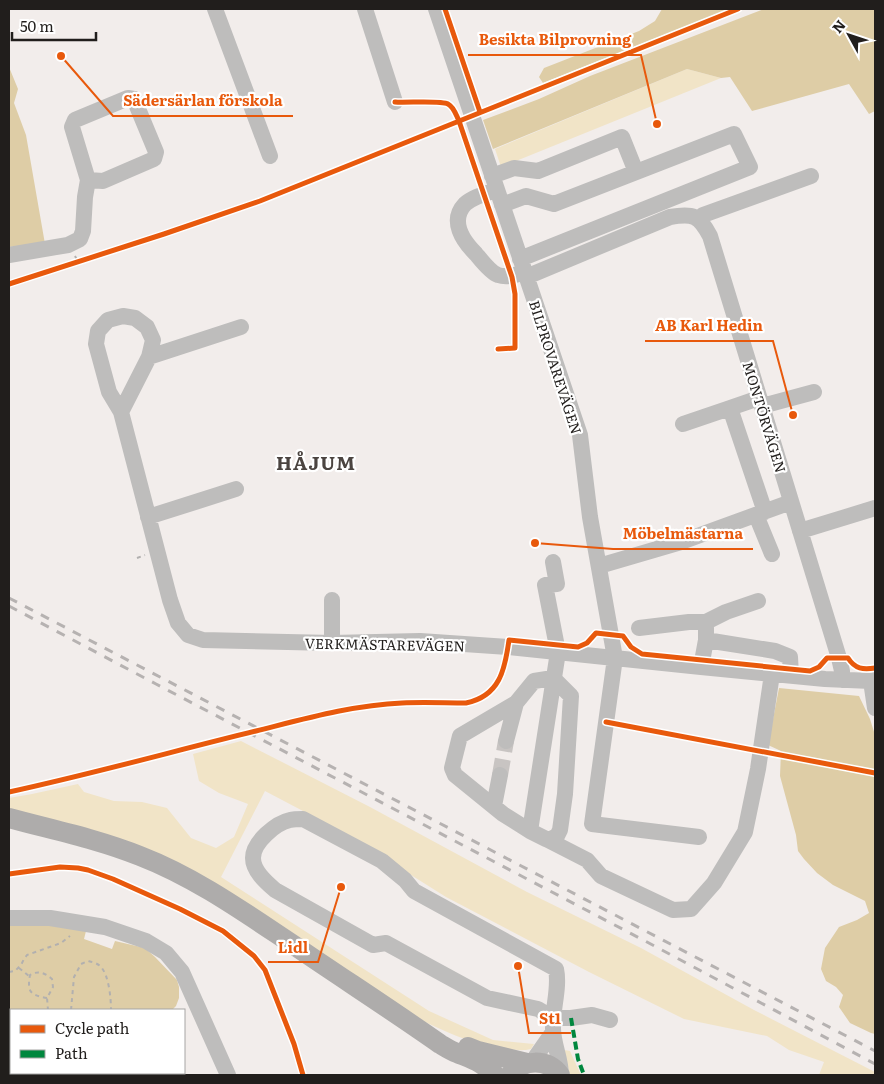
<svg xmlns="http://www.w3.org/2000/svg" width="884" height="1084" viewBox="0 0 884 1084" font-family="Literata,serif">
	<rect width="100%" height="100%" fill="#f2edeb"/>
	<path fill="#f1e4c7" d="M 687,69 L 721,78 L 501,167 L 495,149 Z
		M 241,741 L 370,807 L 527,892 L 641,948 L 754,1010 L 875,1072 L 875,1075 L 819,1075 L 824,1062 L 789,1050 L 767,1036 L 684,1019 L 589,972 L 446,897 L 411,875 L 379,851 L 265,791 L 221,877 L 429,1011 L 493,1040 L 534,1044 L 531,1049 C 523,1051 516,1050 508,1049 C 477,1046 453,1035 425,1022 L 255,910 L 9,811 L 9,798 L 32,794 L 78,784 L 84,792 L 114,801 L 142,802 L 167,808 L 191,838 L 216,848 L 234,837 L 248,804 L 219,793 L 199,781 L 193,754 Z
		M 564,1050 L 570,1051 L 580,1073 L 582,1075 L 570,1075 Z"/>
	<path fill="#decda6" d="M 662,9 L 729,9 L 543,83 L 539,77 L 544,68 L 639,31 L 655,21 Z
		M 764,9 L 875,9 L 875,111 L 869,114 L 849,84 L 752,111 L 730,77 L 721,78 L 687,69 L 493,149 L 483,120 L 539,99 L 590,76 Z
		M 9,67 L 18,89 L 14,103 L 26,135 L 45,244 L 9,247 Z
		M 779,688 L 859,696 L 870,719 L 875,735 L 875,1034 L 871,1033 L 850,1023 L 839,1007 L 843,995 L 836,987 L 826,981 L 821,969 L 825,948 L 839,927 L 857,920 L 869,913 L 865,901 L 833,885 L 817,873 L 804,859 L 798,851 L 796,835 L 780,776 L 781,751 L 768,745 Z
		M 9,923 L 42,923 L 86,931 L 84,939 L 112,949 L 115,941 L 145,948 L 155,957 L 177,980 L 179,987 L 179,998 L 176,1006 L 172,1010 L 11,1010 L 11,1015 L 9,1015 Z
		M 11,1039 L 11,1073 L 82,1073 L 78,1075 L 9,1075 L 9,1049 Z"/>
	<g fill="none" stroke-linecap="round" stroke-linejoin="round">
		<path stroke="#c8c4c2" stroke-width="16" stroke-dasharray="16 8" stroke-linecap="butt" d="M 500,775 L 506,741"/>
		<path stroke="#b2b0af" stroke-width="2" stroke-dasharray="4 4" stroke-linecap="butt" d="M 75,256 L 78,262
			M 137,558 L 145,555
			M 19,968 L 29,976
			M 9,972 L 15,971 L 21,965 L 24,959 L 27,955 L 61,943 L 70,936
			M 47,998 C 30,995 27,992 30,975 C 38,970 45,973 52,979 L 53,987 L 47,998 L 48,1010
			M 71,1010 L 74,977 L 81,964 L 88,961 C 92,962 97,963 100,966 C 109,974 111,999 111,1010
			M 9,1027 L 11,1028
			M 41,1075 L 42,1073
			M 96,1075 L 101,1073"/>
		<path stroke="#bebdbc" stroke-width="16" d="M 215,9 L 270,156
			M 365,9 L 395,102
			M 436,9 L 580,435 L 590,517 L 615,658 L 592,824 L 699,837
			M 492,176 L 514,168 L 538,171 L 622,137 L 636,172
			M 497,190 C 486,193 473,197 465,204 C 449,221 463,241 476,254 C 481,260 491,273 498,275 C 507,278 516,275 524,272
			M 502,205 L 526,196 L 554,204 L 734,134 L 750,167 L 520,259
			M 698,219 L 703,215 L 811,176
			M 9,255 L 68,245 L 80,239 L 83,231 L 85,197 L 88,180 L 72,127 L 75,120 L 128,98 L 134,99 L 156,152 L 154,159 L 103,181 L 88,180
			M 526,277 L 670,217 C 693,213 699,215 710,236 L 839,658 L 842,671 L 842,680
			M 149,357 L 241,327
			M 759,398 L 730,408 L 765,512
			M 762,406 L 814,392
			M 121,412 L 149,357 L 153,340 L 147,327 L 135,318 L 123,316 L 108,320 L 98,331 L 96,344 L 109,392 L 121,412 L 170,600 L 178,623 L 188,635 L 203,640 L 332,643 L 420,641 L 508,647 L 701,667 L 825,679 L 871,681 L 875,680
			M 683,424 L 730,408
			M 756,515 L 772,554
			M 148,517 L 236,489
			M 800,531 L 875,508
			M 599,566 L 681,542 L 791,502
			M 639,628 L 689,622 L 706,622
			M 706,640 L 706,622 L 726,612 L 758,601
			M 332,643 L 332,600
			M 701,667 L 706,640 L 775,651 L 790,657 L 791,676
			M 553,678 L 571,696 L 565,794 L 560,830 L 557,836 L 551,839 L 546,839 L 530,831 L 503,814 L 455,775 L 452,768 L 460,736 L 516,703 L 534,681 Z
			M 871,681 L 875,708
			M 506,741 L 516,703
			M 494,806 L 500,775
			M 530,831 L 558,652 L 545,585 L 557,584 L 553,562
			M 546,839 L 587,860 L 601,876 L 673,910 L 691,909 L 714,883 L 745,832 L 758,769 L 772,674
			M 9,918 L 50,918 L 105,927 L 146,941 L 166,953 L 182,972 L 228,1075
			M 532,1062 L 553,1032
			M 561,1075 C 561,1059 553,1044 553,1028 C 552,1009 560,988 556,969 L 414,891 L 405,880 L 382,861 L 303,819 C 299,819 294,819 290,820 C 276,823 253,842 253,858 C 253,871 266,882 275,890 L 373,945 L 386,943 L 487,998 L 538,1009 L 553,1018 L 571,1018 L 592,1015 L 610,1020"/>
		<path stroke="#aeacab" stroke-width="20" d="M 9,818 C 53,830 98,839 140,856 C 197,878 248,915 298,948 C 345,980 393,1011 440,1044 C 445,1047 451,1051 457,1053 C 474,1060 482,1062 495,1075
			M 468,1047 L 478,1051 L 527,1063
			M 510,1075 C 523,1059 547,1058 560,1075"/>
		<path stroke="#b6b2b1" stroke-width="3" stroke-dasharray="9 9" stroke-linecap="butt" d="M 9,598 L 875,1051
			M 9,606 L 156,684 L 647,942 L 875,1064"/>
		<path stroke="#00873e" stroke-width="4" stroke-dasharray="8 4" stroke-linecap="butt" d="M 571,1018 L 578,1059 L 584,1075"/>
		<defs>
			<path id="cycleway" d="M 445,9 L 480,112
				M 395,102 C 406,103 441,100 448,104 C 454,107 456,115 459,121 L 512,277 L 515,294 L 515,348 L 498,349
				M 9,284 L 164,234 L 260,201 L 738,9
				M 606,722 L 875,773
				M 9,792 C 92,774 174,751 256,731 C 304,719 353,705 402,703 C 423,702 445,703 466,703 C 500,696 505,669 509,640 L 578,647 L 587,643 L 596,633 L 623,636 L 631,647 L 642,654 L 810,671 L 819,667 L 827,658 L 848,658 C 855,669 863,670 875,668
				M 9,874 L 60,867 L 78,868 L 88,870 L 113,879 L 180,909 L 223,931 L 254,956 L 265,970 L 294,1044 L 303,1075"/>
		</defs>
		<use href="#cycleway" stroke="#fff" stroke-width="8"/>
		<use href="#cycleway" stroke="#e8590c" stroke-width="5"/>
	</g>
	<g text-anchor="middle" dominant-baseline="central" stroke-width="4.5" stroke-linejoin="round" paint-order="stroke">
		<g font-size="14" fill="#211e1c" stroke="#fff">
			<text transform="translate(556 367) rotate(72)">BILPROVAREVÄGEN</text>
			<text transform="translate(765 417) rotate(73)">MONTÖRVÄGEN</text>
			<text transform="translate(385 644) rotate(1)">VERKMÄSTAREVÄGEN</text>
		</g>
		<g font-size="19" font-weight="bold" letter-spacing="1" fill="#4b4440" stroke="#fff">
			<text x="316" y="462">HÅJUM</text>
		</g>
	</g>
	<path fill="none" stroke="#e8590c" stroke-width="2" d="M657 124L641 55H468M61 56L113 116H293M793 415L773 341H645M535 543L613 549H753M341 887L318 962H268M518 966L529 1033H571"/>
	<g fill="#e8590c" stroke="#fff" stroke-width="2">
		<circle cx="657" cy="124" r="5"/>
		<circle cx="61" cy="56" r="5"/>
		<circle cx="793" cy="415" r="5"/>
		<circle cx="535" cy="543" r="5"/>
		<circle cx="341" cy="887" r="5"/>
		<circle cx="518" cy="966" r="5"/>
	</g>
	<g font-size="15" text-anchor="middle" font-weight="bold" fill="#e8590c" stroke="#fff" stroke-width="4.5" stroke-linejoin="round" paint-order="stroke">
		<text x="555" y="45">Besikta Bilprovning</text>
		<text x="203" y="106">Sädersärlan förskola</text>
		<text x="709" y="331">AB Karl Hedin</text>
		<text x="683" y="539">Möbelmästarna</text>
		<text x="293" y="953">Lidl</text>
		<text x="550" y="1024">St1</text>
	</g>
	<rect width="884" height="1084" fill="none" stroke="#211e1c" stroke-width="20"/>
	<rect x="10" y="1009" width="175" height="65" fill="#ffffff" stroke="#a6a5a4"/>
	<rect x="20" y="1025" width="25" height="8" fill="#e8590c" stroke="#a6a5a4"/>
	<text x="55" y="1034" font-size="15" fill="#211e1c">Cycle path</text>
	<rect x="20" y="1050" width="25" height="8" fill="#00873e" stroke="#a6a5a4"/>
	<text x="55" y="1059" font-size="15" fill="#211e1c">Path</text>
	<g transform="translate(849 35) rotate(310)" stroke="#ffffff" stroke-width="4" paint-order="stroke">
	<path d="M0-4L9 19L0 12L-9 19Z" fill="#211e1c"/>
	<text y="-8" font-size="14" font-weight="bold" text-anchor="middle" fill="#211e1c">N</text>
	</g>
	<path d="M12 32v8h84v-8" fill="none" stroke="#211e1c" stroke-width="2.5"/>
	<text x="20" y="32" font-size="15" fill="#211e1c" stroke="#ffffff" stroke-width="4" paint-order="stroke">50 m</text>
</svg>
